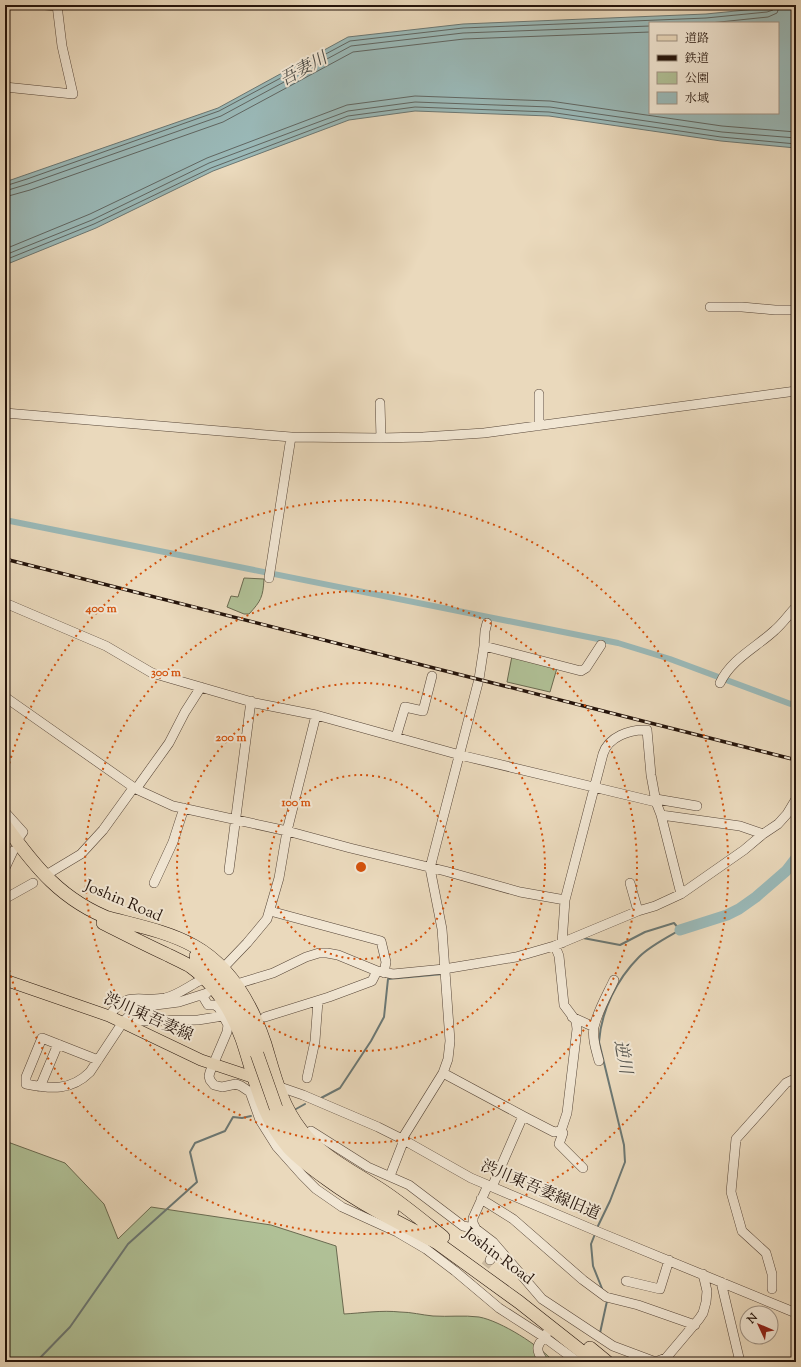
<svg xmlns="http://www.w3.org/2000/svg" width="801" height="1367" viewBox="0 0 801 1367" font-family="'Sorts Mill Goudy','Noto Serif JP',serif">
	<rect width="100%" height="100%" fill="#ead9bc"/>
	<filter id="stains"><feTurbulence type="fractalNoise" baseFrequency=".005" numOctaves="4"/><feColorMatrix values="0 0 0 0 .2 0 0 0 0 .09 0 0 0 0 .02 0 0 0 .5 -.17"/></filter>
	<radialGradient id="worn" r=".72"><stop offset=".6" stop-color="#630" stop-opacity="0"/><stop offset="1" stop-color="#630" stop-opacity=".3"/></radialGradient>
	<path fill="#b0c096" stroke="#6a6a50" d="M 244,578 L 264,579 C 263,597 261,601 249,614 L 244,614 L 227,607 L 231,596 L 238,597 Z
		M 512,656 L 557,668 L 550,692 L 507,682 Z
		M 5,1141 L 65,1163 L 104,1204 L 118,1239 L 151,1207 L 271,1225 L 336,1246 L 344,1314 C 362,1313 382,1310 400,1312 C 411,1312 422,1315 433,1316 C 448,1317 464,1315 479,1317 C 501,1321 540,1346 554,1362 L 5,1362 Z"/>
	<path fill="#9ab9b8" stroke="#6b7773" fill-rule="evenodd" d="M 776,5 L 796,5 L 796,148 L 721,141 L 549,116 L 415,111 L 349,120 L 213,171 L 96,228 L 5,265 L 5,182 L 218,108 L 348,37 L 463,24 L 706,14 L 766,8 ZM 650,23 L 778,23 L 778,113 L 650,113 Z"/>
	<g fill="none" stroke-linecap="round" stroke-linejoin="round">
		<path stroke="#606662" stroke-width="1" d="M 710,23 L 768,17 L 777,13 L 780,5
			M 5,186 L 27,179 L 219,111 L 350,41 L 463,28 L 706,18 L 767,12 L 773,10 L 774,5
			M 5,191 L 28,184 L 221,116 L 351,46 L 463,33 L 650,26
			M 5,197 L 30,190 L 223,122 L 353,52 L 464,39 L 650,32
			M 5,249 L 90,214 L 207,158 L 347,105 L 415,96 L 550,101 L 722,126 L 796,132
			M 5,255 L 92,220 L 209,163 L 348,111 L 415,102 L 550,107 L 722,132 L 796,138
			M 5,260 L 94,224 L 211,168 L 348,116 L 415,107 L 549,112 L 721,137 L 796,144"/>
		<path stroke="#6b7773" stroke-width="2" d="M 583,938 L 620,945 L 645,932 L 674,923 L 680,930 C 666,938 650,946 639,957 C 617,979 601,1011 599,1042 L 624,1145 L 625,1162 L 610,1201 L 597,1228
			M 321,1098 L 340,1088 L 371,1041 L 384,1017 L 388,979 L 443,974
			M 296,1109 L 305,1104
			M 595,1234 L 591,1244 L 593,1266 L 603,1291
			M 600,1333 L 607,1301
			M 36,1362 L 70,1327 L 128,1244 L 197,1182 L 190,1152 L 195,1143 L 225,1131 L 233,1117 L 242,1118 L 251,1116"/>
		<path stroke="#9ab9b8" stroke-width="6" d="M 5,520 L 618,643 L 670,659 L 796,706"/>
		<path stroke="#9ab9b8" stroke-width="11" d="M 680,930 L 727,915 L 739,909 L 756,897 L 786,871 L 796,858"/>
		<path stroke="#ccbba1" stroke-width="9" stroke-dasharray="9 4.5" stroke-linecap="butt" d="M 477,1277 L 490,1260"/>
		<defs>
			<path id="minor" d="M 45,5 L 57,6
				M 5,87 L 73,94 L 62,46 L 57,5
				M 710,307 L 742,307 L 775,310 L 796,310
				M 539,394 L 539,426
				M 380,403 L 381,438
				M 5,413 L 291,437 L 381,438 L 423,437 L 484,433 L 796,391
				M 269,578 L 291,437
				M 5,603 L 106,646 L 152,673 L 255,703 L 316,715 L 460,755 L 656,802
				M 484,646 L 581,671 L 586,668 L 601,645
				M 720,683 C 731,659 757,647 775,630 C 783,623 789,614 796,607
				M 5,697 L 136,789 L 173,806 L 287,831 L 350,848 L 445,871 L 520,892 L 565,900
				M 396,737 L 405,707 L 423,711 L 432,676
				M 136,789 L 169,743 L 185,712 L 201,687
				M 656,799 L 697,806
				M 5,812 L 23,832 L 18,839
				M 661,815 L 740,826 L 763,834
				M 5,868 L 13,851
				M 229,870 L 251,701
				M 46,875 L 81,854 L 103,830 L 134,787
				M 154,883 L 173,842 L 184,808
				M 630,883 L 638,911
				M 5,896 L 8,897 L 33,883
				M 270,911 L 381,941 L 386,962 L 384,973
				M 562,943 L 565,900 L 603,754 C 608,737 630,729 647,730 L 651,775 L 656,802 L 661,815 L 681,894
				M 225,966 L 247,943 L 267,919 L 279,878 L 287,831 L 316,715
				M 240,983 L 273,973 L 306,957 L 319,953 L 327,953 L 338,955 L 377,971 L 393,974 L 444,969 L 516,957 L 554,946 L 638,911 L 655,906 L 681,894 L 744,850 L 763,834 L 778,824 L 787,814 L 796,799
				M 202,995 L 208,1005 L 215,1005 L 219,1008 L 228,1025 L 227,1032 L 210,1072 L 209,1076 L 210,1080 L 214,1085 L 222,1087 L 236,1084 L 241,1086 L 250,1092 L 260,1120 L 277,1147 L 302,1175 L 316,1189 L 342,1207 L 397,1232 L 426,1249 L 455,1271 L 499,1308 L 544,1337 L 578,1362
				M 109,1016 C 129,989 138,1003 165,998 C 178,995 189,986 201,980
				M 265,1017 L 329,997 L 372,981 L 377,971
				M 572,1017 L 594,1027
				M 137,1021 L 198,1020 L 223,1016
				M 98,1060 L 42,1038 L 26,1077 L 26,1084 C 51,1089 71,1091 90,1072 L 123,1022 L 134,1011 L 140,1007 L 179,1002 L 207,993
				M 599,1061 C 596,1050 592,1038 594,1027 C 598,1010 607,995 614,980
				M 443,1073 L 523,1116 L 492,1187
				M 307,1078 L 315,1041 L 318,1001
				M 277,1086 L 303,1095 L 378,1127 L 402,1139 L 471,1178 L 601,1233 L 796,1313
				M 40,1087 L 58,1044
				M 523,1116 L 554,1132 L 561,1131 L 567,1113 L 577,1029 L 576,1021 L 564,1005 L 559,956 L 555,946
				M 311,1131 L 368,1167 L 409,1185 L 463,1226 L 468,1227 L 474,1225
				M 561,1131 L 563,1133 L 559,1144 L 583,1168
				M 390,1176 L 402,1145 L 402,1139 L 443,1073 L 448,1059 L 450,1041 L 442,929 L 430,868 L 479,679 L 484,646 L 485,631 L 487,623
				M 488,1185 L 473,1218 L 473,1223 L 476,1229 L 493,1242 L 542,1299 L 613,1346 L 653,1361 L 658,1361 L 666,1358 L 699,1319 L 703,1313 L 706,1302 L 707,1291 L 703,1274
				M 481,1199 L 513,1219 L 583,1280 L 606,1297 L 638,1305 L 695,1325
				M 490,1260 L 498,1249
				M 626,1281 L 660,1289 L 669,1260
				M 721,1282 L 740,1362
				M 772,1289 L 772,1274 L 766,1253 L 742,1231 L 731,1192 L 736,1139 L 786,1083 L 796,1078
				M 544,1362 C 534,1349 537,1345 547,1333"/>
			<path id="major" d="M 5,980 L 109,1016 L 201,1060 L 261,1080"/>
			<path id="highway" d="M 5,825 C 35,867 62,901 113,920
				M 105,917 C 134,925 167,931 194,946 C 230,966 252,1005 265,1044 C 274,1074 281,1105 301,1130 C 322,1157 354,1172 383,1191 C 404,1205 423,1221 443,1237
				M 103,923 C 125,934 146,945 168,955 C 176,959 183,962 190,966 C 215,984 232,1011 242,1039 C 255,1077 261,1116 288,1147 C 300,1160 314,1170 328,1180 C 362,1205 401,1224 438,1243
				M 196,956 C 229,986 244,1011 257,1054
				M 276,1108 L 295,1137 L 310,1153 L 326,1166 L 392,1211
				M 432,1239 L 519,1302 L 595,1362
				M 590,1348 L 607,1362"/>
		</defs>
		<use href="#minor" stroke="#564537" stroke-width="10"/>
		<use href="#major" stroke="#25140b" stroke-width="12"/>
		<use href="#highway" stroke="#25140b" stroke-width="14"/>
		<use href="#minor" stroke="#f1e6d3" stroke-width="9"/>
		<use href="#major" stroke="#ead9bc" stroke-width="11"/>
		<use href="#highway" stroke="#ead9bc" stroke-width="13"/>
		<defs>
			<path id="rail" d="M 5,559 L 796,760"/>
		</defs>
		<use href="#rail" stroke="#25140b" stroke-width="3.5"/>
		<use href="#rail" stroke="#f1e6d3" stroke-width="2" stroke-dasharray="6" stroke-linecap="butt"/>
		<defs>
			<path id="highway-bridge" d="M 257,1054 L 276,1108"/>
		</defs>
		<use href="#highway-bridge" stroke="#25140b" stroke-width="14" stroke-linecap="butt"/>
		<use href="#highway-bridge" stroke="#ead9bc" stroke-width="13"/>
	</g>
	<g fill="none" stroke="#d4520c" stroke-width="2" stroke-dasharray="2 4">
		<circle cx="361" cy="867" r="92"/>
		<circle cx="361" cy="867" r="184"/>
		<circle cx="361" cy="867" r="276"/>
		<path d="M6 775A367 367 0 1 1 6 959"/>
	</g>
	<g text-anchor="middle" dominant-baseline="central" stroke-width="4" stroke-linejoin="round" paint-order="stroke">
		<g font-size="16" fill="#25140b" stroke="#f1e6d3">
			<text transform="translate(123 902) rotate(23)">Joshin Road</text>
			<text transform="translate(148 1018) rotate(24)">渋川東吾妻線</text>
			<text transform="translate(540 1191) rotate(23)">渋川東吾妻線旧道</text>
			<text transform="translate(498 1257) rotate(37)">Joshin Road</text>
		</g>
		<g font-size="17" font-style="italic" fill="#4e4e48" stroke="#f1e6d3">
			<text transform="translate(304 70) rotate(-29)">吾妻川</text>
			<text transform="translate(622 1057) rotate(80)">逆川</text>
		</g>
	</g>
	<circle cx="361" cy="867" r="6" fill="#d4520c" stroke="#f1e6d3" stroke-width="2"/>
	<g font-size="12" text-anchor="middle" font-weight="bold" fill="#d4520c" stroke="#f1e6d3" stroke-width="4" stroke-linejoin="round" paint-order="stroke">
		<text x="101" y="612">400 m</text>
		<text x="166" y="676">300 m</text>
		<text x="231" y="741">200 m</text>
		<text x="296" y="806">100 m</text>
	</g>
	<rect width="801" height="1367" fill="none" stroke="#ead9bc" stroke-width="20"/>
	<rect x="6" y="6" width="789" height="1355" fill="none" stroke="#25140b" stroke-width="2"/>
	<rect x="10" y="10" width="781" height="1347" fill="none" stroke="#25140b"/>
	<rect x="649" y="22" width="130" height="92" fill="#f1e6d3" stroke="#9f9283"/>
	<rect x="657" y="35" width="20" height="6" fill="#ead9bc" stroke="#9f9283"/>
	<text x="685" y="42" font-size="12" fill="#25140b">道路</text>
	<rect x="657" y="55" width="20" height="6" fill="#25140b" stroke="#9f9283"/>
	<text x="685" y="62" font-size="12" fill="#25140b">鉄道</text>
	<rect x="657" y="72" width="20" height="12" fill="#b0c096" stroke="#9f9283"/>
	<text x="685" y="82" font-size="12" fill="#25140b">公園</text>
	<rect x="657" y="92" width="20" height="12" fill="#9ab9b8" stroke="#9f9283"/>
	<text x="685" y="102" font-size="12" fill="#25140b">水域</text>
	<g transform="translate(759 1325) rotate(314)"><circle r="19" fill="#f1e6d3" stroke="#9f9283"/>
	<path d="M0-3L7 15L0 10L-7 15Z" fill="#8f2418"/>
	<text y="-6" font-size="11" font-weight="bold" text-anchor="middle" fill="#25140b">N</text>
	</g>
	<rect width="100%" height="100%" filter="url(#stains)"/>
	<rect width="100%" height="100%" fill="url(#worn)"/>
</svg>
